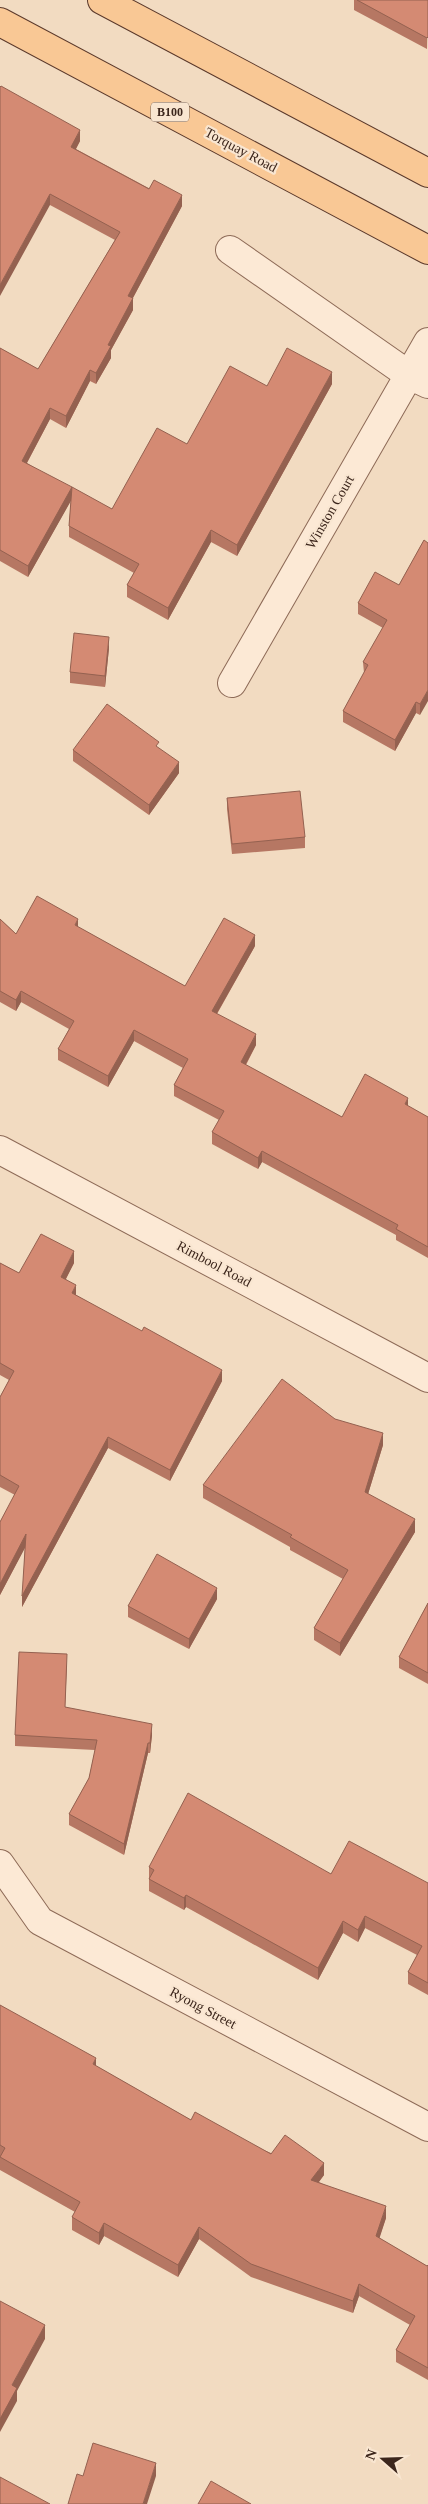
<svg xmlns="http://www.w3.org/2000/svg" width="428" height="2504" viewBox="0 0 428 2504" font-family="Georgia,serif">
	<rect width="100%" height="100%" fill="#f2dbc1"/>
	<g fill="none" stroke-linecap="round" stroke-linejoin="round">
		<defs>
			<path id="minor" d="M 230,250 L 409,375 L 428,384
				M 232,683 L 428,342
				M 0,1150 L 428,1378
				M 0,1864 L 40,1921 L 428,2127"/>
			<path id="major" d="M 102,0 L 428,173
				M 0,22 L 428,250"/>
		</defs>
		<use href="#minor" stroke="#8d6a57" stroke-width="30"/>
		<use href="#major" stroke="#5b392b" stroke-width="30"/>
		<use href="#minor" stroke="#fce9d5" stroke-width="28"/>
		<use href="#major" stroke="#f9c895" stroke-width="28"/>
	</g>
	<path fill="#b67763" d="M 354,0 L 428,0 L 427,49 L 354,10 Z
		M 0,87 L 80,141 L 76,149 L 182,206 L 133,298 L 133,310 L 111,350 L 111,358 L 96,384 L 90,381 L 66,428 L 50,419 L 27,463 L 72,493 L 112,509 L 187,444 L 267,386 L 332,384 L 237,556 L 211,542 L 168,620 L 127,597 L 127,585 L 134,573 L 69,537 L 69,526 L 71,500 L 28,577 L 0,561 L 0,348 L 38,369 L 115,240 L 50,205 Z
		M 424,540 L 420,715 L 416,713 L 395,751 L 343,722 L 343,711 L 364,673 L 363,662 L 383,628 L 358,614 L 358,603 L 399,585 Z
		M 109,648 L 105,687 L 70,683 L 70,672 Z
		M 73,750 L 179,773 L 149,815 L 73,761 Z
		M 227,798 L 305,837 L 305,848 L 232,854 L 227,809 Z
		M 0,919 L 16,934 L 78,927 L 185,986 L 255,946 L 217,1014 L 256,1045 L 246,1065 L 342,1117 L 408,1106 L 428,1117 L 428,1258 L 396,1240 L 396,1235 L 262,1162 L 258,1169 L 212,1144 L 212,1132 L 219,1120 L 174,1096 L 174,1085 L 183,1068 L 134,1041 L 108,1087 L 58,1060 L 58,1049 L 69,1029 L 21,1002 L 16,1011 L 0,1002 Z
		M 0,1263 L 19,1273 L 74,1263 L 66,1279 L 76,1295 L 222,1381 L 170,1481 L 108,1448 L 22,1607 L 25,1547 L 0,1595 L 0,1522 L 15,1495 L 0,1487 L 0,1397 L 9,1380 L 0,1375 Z
		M 335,1419 L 383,1445 L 368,1494 L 415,1532 L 340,1656 L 314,1640 L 314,1628 L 343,1579 L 290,1550 L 290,1547 L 203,1498 L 203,1485 Z
		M 217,1599 L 189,1649 L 128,1617 L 128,1606 Z
		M 428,1603 L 428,1684 L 399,1668 L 399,1657 Z
		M 67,1665 L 65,1707 L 152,1735 L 150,1753 L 148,1753 L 124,1855 L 69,1825 L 69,1814 L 89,1778 L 95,1750 L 15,1746 L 15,1735 Z
		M 149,1867 L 331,1874 L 428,1883 L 428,1995 L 408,1984 L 408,1972 L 417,1955 L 365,1928 L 358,1942 L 343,1933 L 318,1980 L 186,1907 L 184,1910 L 149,1891 Z
		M 0,2005 L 96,2066 L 191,2120 L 324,2175 L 319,2182 L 386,2218 L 379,2238 L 427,2266 L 428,2265 L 428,2380 L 396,2362 L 396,2350 L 410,2325 L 359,2296 L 353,2313 L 251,2277 L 199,2239 L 178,2277 L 104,2236 L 99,2245 L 72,2230 L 72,2217 L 75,2212 L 0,2170 Z"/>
	<path fill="#946150" d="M 80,130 L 80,141 L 71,158 L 71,147 Z
		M 50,194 L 50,205 L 0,296 L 0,285 Z
		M 182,195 L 182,206 L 128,307 L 128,296 Z
		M 133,298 L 133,310 L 111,350 L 111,358 L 96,384 L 96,373 L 108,345 Z
		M 90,370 L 90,381 L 66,428 L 66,416 Z
		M 332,372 L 332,384 L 237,556 L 237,545 Z
		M 50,408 L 50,419 L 22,472 L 22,461 Z
		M 72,487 L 72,499 L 28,577 L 28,566 Z
		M 211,530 L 211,542 L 168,620 L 168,608 Z
		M 109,637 L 109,648 L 105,687 L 105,676 Z
		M 428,690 L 428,701 L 420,715 L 420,704 Z
		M 416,702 L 416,713 L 395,751 L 395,740 Z
		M 179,762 L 179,773 L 149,815 L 149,805 Z
		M 78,919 L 78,930 L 75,925 Z
		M 255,935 L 255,946 L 212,1022 L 212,1011 Z
		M 21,991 L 21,1002 L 16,1011 L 16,1000 Z
		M 134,1030 L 134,1041 L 108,1087 L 108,1076 Z
		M 256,1034 L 256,1045 L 241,1073 L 241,1062 Z
		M 408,1098 L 408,1109 L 405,1104 Z
		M 262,1151 L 262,1162 L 258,1169 L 258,1158 Z
		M 74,1251 L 74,1263 L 61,1288 L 61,1277 Z
		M 76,1285 L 76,1296 L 72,1293 Z
		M 222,1370 L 222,1381 L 170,1481 L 170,1470 Z
		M 383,1433 L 383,1445 L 365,1504 L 365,1492 Z
		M 108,1437 L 108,1448 L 22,1607 L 22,1596 Z
		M 415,1519 L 415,1532 L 340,1656 L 340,1643 Z
		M 26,1534 L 26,1546 L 0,1595 L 0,1584 Z
		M 217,1588 L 217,1599 L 189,1649 L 189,1639 Z
		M 152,1724 L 152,1735 L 150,1753 L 150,1743 Z
		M 148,1743 L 148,1753 L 124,1855 L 124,1844 Z
		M 186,1895 L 186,1907 L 184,1910 L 184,1898 Z
		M 365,1916 L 365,1928 L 358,1942 L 358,1930 Z
		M 343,1921 L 343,1933 L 318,1980 L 318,1968 Z
		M 96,2058 L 96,2071 L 93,2064 Z
		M 324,2163 L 324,2175 L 311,2192 L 311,2180 Z
		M 386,2206 L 386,2218 L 376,2249 L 376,2236 Z
		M 104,2223 L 104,2236 L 99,2245 L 99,2233 Z
		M 199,2227 L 199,2239 L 178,2277 L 178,2265 Z
		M 359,2284 L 359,2296 L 353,2313 L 353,2301 Z
		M 45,2325 L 45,2339 L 17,2391 L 17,2401 L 0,2432 L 0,2419 L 12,2385 Z
		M 156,2463 L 156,2476 L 147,2504 L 143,2504 Z"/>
	<path fill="#d48a73" stroke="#946150" d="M 357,0 L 428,0 L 428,37 L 427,38 Z
		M 1,86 L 80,130 L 71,147 L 149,189 L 154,180 L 182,195 L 128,296 L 133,298 L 108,345 L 111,346 L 96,373 L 90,370 L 66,416 L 50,408 L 22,461 L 72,487 L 28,566 L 0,550 L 0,348 L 38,369 L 120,232 L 50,194 L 0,285 L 0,87 Z
		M 287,348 L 332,372 L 237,545 L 211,530 L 168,608 L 127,585 L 139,564 L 69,526 L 72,487 L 112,509 L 157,428 L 187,444 L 230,366 L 267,386 Z
		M 424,540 L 428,543 L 428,690 L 420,704 L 416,702 L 395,740 L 343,711 L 368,665 L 363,662 L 387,620 L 358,603 L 375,572 L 399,585 Z
		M 74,633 L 109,637 L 105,676 L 70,672 Z
		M 107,704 L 159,742 L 156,746 L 179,762 L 149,805 L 73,750 Z
		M 300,791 L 305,837 L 232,844 L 227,798 Z
		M 37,896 L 78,919 L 75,925 L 185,986 L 224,918 L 255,935 L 212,1011 L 256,1034 L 241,1062 L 342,1117 L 365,1074 L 408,1098 L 405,1104 L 428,1117 L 428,1247 L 396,1229 L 398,1225 L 262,1151 L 258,1158 L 212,1132 L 224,1111 L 174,1085 L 188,1059 L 134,1030 L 108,1076 L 58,1049 L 74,1021 L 21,991 L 16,1000 L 0,991 L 0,919 L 16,934 Z
		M 41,1234 L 74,1251 L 61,1277 L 76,1285 L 72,1293 L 142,1331 L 144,1327 L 222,1370 L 170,1470 L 108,1437 L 22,1596 L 26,1534 L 0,1584 L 0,1522 L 19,1486 L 0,1475 L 0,1397 L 14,1371 L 0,1363 L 0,1263 L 19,1273 Z
		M 282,1379 L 335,1419 L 383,1433 L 365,1492 L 415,1519 L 340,1643 L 314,1628 L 348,1570 L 290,1537 L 292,1535 L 203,1485 Z
		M 157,1554 L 217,1588 L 189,1639 L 128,1606 Z
		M 428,1603 L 428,1673 L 399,1657 Z
		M 19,1652 L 67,1654 L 65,1707 L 152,1724 L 150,1743 L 148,1743 L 124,1844 L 69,1814 L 89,1778 L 97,1740 L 15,1735 Z
		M 188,1793 L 331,1874 L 349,1841 L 428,1883 L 428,1983 L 408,1972 L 422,1946 L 365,1916 L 358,1930 L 343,1921 L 318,1968 L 186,1895 L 184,1898 L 149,1879 L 154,1870 L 149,1867 Z
		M 0,2005 L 96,2058 L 93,2064 L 191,2120 L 195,2112 L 271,2154 L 285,2135 L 324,2163 L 311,2180 L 386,2206 L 376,2236 L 427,2266 L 428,2265 L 428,2368 L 396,2350 L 415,2316 L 359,2284 L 353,2301 L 251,2264 L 199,2227 L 178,2265 L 104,2223 L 99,2233 L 72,2217 L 80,2202 L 0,2157 L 5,2148 L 0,2145 Z
		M 0,2301 L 45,2325 L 12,2385 L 17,2388 L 0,2419 Z
		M 93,2443 L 156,2463 L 143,2504 L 68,2504 L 77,2474 L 83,2476 Z
		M 0,2477 L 50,2504 L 0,2504 Z
		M 211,2481 L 251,2504 L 198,2504 Z"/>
	<g text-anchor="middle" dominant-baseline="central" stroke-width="4.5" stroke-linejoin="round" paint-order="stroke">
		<rect fill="#f9e6d1" stroke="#756052" stroke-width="1" x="151" y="102.5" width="38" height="19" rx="4"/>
		<g font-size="12" font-weight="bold" fill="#3c261c">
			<text x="170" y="112">B100</text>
		</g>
		<g font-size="14" fill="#3c261c" stroke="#f9e6d1">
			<text transform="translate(241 150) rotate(28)">Torquay Road</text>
			<text transform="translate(330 512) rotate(-60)">Winston Court</text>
			<text transform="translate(214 1264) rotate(28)">Rimbool Road</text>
			<text transform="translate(203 2008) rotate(28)">Ryong Street</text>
		</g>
	</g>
	<g transform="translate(383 2459) rotate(290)" stroke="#f9e6d1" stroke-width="4" paint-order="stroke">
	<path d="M0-4L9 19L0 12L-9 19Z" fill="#3c261c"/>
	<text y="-8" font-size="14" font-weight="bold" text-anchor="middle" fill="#3c261c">N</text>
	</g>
</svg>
